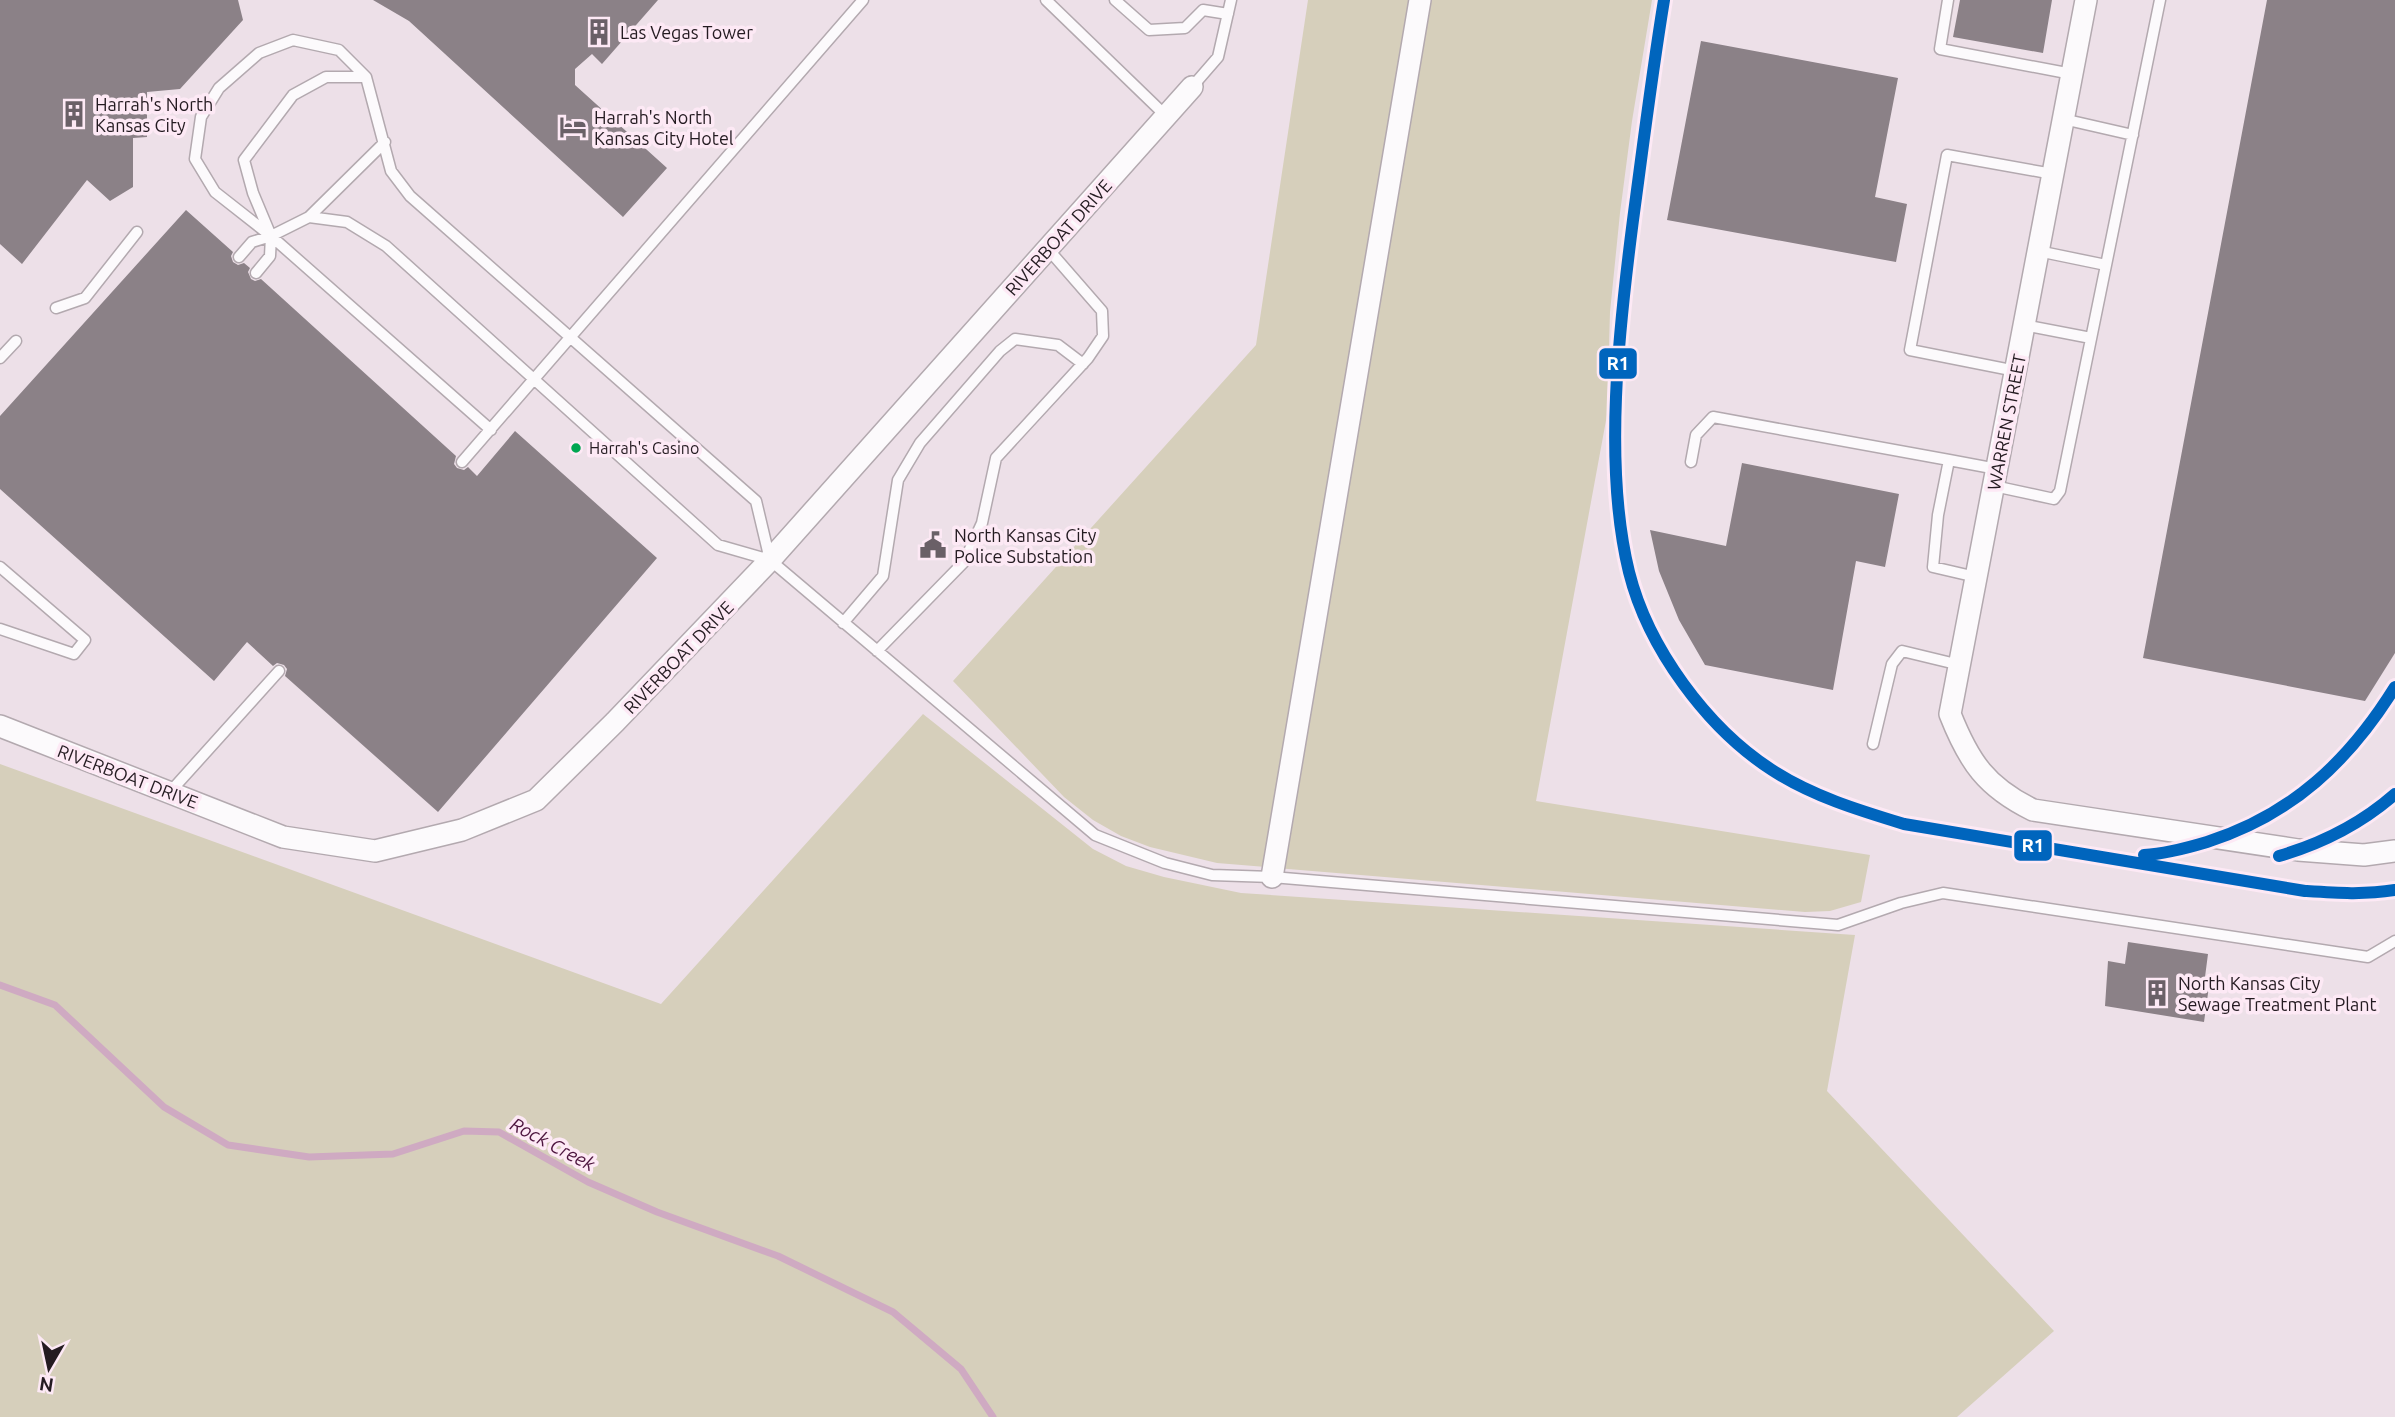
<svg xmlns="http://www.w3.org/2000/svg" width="2395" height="1417" viewBox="0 0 2395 1417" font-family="Ubuntu,sans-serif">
	<rect width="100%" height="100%" fill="#ede0e8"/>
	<path fill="#d6cfbb" d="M 1308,0 L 1652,0 L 1632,121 L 1620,213 L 1610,312 L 1607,415 L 1536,801 L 1870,855 L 1861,902 L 1830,911 L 1805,912 L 1217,863 L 1150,847 L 1121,836 L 1093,820 L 1064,797 L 953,681 L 1256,345 Z
		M 923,714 L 1093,849 L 1126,866 L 1164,877 L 1241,893 L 1855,935 L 1827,1091 L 2054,1331 L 1957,1417 L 0,1417 L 0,764 L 661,1004 Z"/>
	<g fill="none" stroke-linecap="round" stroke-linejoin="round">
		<path stroke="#cfaac2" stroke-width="7" d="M 0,985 L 55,1005 L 164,1107 L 228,1145 L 309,1157 L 393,1154 L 464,1131 L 499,1132 L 588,1182 L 657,1212 L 778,1256 L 893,1312 L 961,1369 L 993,1417"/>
	</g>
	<path fill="#8b8187" d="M 0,0 L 238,0 L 243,20 L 180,89 L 147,92 L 147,137 L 133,138 L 133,187 L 110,201 L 87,180 L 22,264 L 0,244 Z
		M 373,0 L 658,0 L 602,64 L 592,54 L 575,69 L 575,85 L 667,168 L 623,217 L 409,21 Z
		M 1960,0 L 2052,0 L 2043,53 L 1953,37 Z
		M 2267,0 L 2395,0 L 2395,653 L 2365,701 L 2143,658 Z
		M 1701,41 L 1898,78 L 1875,197 L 1907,204 L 1896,262 L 1667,220 Z
		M 186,210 L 233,252 L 231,256 L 233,262 L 238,265 L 244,263 L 250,268 L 248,272 L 251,279 L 255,281 L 261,279 L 456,456 L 454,464 L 457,468 L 464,470 L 468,467 L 477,476 L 515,431 L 657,558 L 438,812 L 285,676 L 287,669 L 284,665 L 277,663 L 273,666 L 247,642 L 214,681 L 0,489 L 0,416 Z
		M 1742,463 L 1899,494 L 1885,567 L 1856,561 L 1833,690 L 1705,665 L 1679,620 L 1659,571 L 1650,530 L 1726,546 Z
		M 2128,942 L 2208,954 L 2205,977 L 2210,979 L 2204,1022 L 2105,1006 L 2108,961 L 2125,964 Z"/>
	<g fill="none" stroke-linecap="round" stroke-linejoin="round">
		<defs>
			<path id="lane" d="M 1046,0 L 1166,116
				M 1115,0 L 1149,30 L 1185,28 L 1203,10 L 1228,14
				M 1948,0 L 1940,49 L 2072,74
				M 1192,87 L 1218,57 L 1231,0
				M 2063,119 L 2133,135
				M 309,217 L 347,222 L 386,246 L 718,545 L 770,560 L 1095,835 L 1165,863 L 1212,875 L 1272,877 L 1838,925 L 1901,903 L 1943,893 L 2368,957 L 2395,941
				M 2038,251 L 2106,265
				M 239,257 L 252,242 L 271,236 L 309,217 L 385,142
				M 256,273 L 270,256 L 271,236 L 253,193 L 244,160 L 293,95 L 326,77 L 366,77
				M 56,308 L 85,298 L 137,232
				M 2024,325 L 2091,338
				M 0,358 L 16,341
				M 2016,371 L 1910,350 L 1947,155 L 2053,174
				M 491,430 L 271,236 L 215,192 L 195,159 L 201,117 L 219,88 L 259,53 L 293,40 L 339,50 L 366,77 L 391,171 L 410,196 L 756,501 L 770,560
				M 462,462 L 863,0
				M 1691,462 L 1696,435 L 1713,417 L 1949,460
				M 1994,486 L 2054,499 L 2060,491 L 2160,0
				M 0,567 L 85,640 L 74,654 L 0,629
				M 1976,577 L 1933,567 L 1938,515 L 1949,460 L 1997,469
				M 843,623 L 883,576 L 898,480 L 920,443 L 1000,351 L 1015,339 L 1058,345 L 1083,364
				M 877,651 L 964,562 L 982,523 L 996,458 L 1088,358 L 1103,336 L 1102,311 L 1048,249
				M 1873,744 L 1892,664 L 1902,651 L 1960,665
				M 170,792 L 279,671"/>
			<path id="street" d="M 2086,0 L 1950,714 C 1969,762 1986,787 2033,810 L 2298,850 L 2364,855 L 2395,851
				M 0,726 L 283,837 L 375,851 L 462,830 L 536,800 L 615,722 L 770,560 L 1192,87
				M 1272,877 L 1420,0"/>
		</defs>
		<use href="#lane" stroke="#b3a9af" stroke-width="13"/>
		<use href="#street" stroke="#b3a9af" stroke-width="24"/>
		<use href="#lane" stroke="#fcfafc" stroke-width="10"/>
		<use href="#street" stroke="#fcfafc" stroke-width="21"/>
		<defs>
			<path id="rail-1" d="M 1664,0 C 1652,73 1643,146 1633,220 C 1619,328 1603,466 1629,572 C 1648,648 1707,728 1772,770 C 1812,796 1858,810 1904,824 L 2305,891 C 2336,893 2365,895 2395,890
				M 2144,855 C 2165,854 2187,848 2207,842 C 2292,815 2349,761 2395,687
				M 2279,856 C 2320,844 2362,823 2395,794"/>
		</defs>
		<use href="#rail-1" stroke="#fde9f5" stroke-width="18"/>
		<use href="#rail-1" stroke="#0065bd" stroke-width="12"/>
	</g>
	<defs>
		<symbol id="building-bare" viewBox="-9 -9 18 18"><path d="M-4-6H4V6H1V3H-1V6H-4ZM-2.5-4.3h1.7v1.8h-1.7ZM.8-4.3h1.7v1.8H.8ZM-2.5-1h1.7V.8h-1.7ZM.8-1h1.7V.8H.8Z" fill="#6a6067" stroke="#fde9f5" stroke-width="2.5" paint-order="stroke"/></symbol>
		<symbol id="hotel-bare" viewBox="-9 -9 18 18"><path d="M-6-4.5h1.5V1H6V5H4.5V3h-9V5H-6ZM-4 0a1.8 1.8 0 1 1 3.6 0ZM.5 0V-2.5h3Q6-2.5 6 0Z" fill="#6a6067" stroke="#fde9f5" stroke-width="2.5" paint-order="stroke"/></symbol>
		<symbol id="civic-bare" viewBox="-9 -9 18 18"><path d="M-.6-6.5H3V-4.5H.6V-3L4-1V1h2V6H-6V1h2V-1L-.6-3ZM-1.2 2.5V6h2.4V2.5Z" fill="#6a6067" stroke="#fde9f5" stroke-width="2.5" paint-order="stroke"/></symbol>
	</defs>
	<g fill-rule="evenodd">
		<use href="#building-bare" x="580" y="13" width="38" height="38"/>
		<use href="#building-bare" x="55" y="95" width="38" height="38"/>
		<use href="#hotel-bare" x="554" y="108" width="38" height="38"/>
		<use href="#civic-bare" x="914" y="526" width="38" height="38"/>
		<use href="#building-bare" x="2138" y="974" width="38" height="38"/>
	</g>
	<circle fill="#00a651" stroke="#fde9f5" stroke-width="2.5" cx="576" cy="448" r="6"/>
	<g text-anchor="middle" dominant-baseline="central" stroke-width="7" stroke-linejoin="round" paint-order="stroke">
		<g font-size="16" fill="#241b21" stroke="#fde9f5" text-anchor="start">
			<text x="589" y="448">Harrah's Casino</text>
		</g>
		<g font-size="18" fill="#241b21" stroke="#fde9f5" text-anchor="start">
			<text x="620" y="32">Las Vegas Tower</text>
			<text x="95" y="104">Harrah's North<tspan x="95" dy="21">Kansas City</tspan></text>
			<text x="594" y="117">Harrah's North<tspan x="594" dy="21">Kansas City Hotel</tspan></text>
			<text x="954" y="535">North Kansas City<tspan x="954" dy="21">Police Substation</tspan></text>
			<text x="2178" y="983">North Kansas City<tspan x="2178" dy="21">Sewage Treatment Plant</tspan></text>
		</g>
		<g font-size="18" fill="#241b21" stroke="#fde9f5">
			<text transform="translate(1058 237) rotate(-48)">RIVERBOAT DRIVE</text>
			<text transform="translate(2006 422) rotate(-79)">WARREN STREET</text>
			<text transform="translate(678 657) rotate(-46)">RIVERBOAT DRIVE</text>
			<text transform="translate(128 776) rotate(21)">RIVERBOAT DRIVE</text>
		</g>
		<g font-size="19" font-style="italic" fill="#4d153e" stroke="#fde9f5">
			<text transform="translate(553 1144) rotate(28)">Rock Creek</text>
		</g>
	</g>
	<g stroke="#fde9f5" stroke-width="2.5">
		<rect x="1598" y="347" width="40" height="33" rx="7" fill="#0065bd"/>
		<rect x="2013" y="829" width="40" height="33" rx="7" fill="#0065bd"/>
	</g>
	<g font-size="19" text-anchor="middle" font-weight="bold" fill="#fff">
		<text x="1618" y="370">R1</text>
		<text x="2033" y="852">R1</text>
	</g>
	<g transform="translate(49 1368) rotate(189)" stroke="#fde9f5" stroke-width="5" paint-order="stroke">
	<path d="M0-5L12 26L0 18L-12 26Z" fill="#241b21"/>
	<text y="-10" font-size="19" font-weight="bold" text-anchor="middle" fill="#241b21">N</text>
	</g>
</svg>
